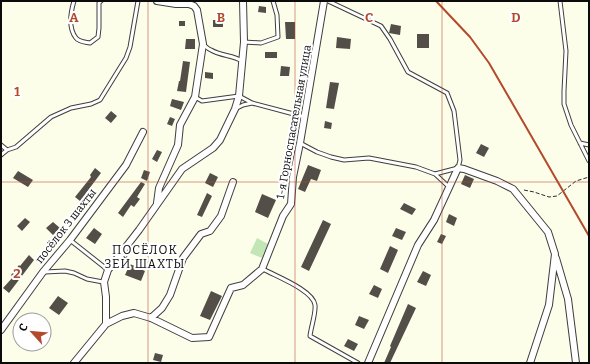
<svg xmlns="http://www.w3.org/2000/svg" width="590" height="364" viewBox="0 0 590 364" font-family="Bitter,serif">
	<rect width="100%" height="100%" fill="#fcfeea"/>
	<path fill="#c2e6b6" d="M 257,238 L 268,244 L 262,258 L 250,253 Z"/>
	<path fill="#534f48" d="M 259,6 L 266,7 L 266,13 L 258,12 Z
		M 213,20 L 223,20 L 223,27 L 213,27 Z
		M 179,21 L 185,21 L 185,26 L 179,26 Z
		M 285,22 L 295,22 L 295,39 L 286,39 Z
		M 391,24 L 401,26 L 400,35 L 389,33 Z
		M 417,34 L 429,34 L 429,48 L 417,48 Z
		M 337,37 L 351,39 L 350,49 L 336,48 Z
		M 186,39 L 195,39 L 195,49 L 185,49 Z
		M 265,52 L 277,52 L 277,58 L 265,58 Z
		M 183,61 L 190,62 L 186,92 L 177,91 L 179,81 L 180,81 Z
		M 281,66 L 290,67 L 289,76 L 280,76 Z
		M 205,72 L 213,73 L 213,79 L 205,78 Z
		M 330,82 L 339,83 L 334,109 L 326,108 Z
		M 172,99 L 184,102 L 181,110 L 170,106 Z
		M 111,111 L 117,116 L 111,123 L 105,118 Z
		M 170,117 L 175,119 L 172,126 L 167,124 Z
		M 325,121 L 332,123 L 331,129 L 324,128 Z
		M 481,144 L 489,148 L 484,157 L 476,153 Z
		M 157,150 L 162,152 L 157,162 L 152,159 Z
		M 308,165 L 321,170 L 317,181 L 311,179 L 305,192 L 298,189 Z
		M 95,168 L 101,173 L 80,201 L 75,197 L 91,177 L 90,175 Z
		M 144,170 L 150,172 L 147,181 L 141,178 Z
		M 18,171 L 33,180 L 28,187 L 13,178 Z
		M 210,173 L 218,177 L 213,187 L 205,183 Z
		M 465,175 L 474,179 L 470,188 L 461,184 Z
		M 141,182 L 145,184 L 137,197 L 140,199 L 134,207 L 131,205 L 123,217 L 118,213 Z
		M 207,193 L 212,196 L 202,217 L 197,215 Z
		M 262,194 L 276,200 L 268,218 L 255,212 Z
		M 404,203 L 416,209 L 412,215 L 400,209 Z
		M 449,214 L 457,218 L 454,226 L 446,222 Z
		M 25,218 L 30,222 L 22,231 L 17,226 Z
		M 323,220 L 331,224 L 309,271 L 301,267 Z
		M 53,222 L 60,228 L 53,235 L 46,228 Z
		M 94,228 L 102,234 L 95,244 L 86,238 Z
		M 396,228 L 406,232 L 402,240 L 392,236 Z
		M 441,234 L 446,236 L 442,244 L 437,242 Z
		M 390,246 L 398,250 L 388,273 L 380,269 Z
		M 29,255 L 34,260 L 9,293 L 3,288 L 13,277 L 11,275 L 19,265 L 20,266 Z
		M 130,264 L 145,271 L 141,281 L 125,275 Z
		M 423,271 L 431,275 L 426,286 L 417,282 Z
		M 374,285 L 382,289 L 378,298 L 369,294 Z
		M 211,291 L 222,296 L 210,320 L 200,316 Z
		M 58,296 L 68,303 L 59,315 L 49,308 Z
		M 408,304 L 416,308 L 390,363 L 384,363 L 391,347 L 390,346 Z
		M 359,316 L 369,320 L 364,329 L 355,325 Z
		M 348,339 L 358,344 L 354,351 L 344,346 Z
		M 155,353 L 163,355 L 161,362 L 153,360 Z"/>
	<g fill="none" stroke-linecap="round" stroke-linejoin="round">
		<defs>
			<path id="lane" d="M 74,1 C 71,11 68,28 76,38 C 79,42 85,42 90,43 L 98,37 L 99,28 L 99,3 L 101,1
				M 560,1 L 566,51 L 564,91 L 564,104 L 571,125 L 589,161
				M 244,42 L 261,43 L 278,37 L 277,15 L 273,1
				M 203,44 C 205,46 208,49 211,50 C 221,56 233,55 242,61
				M 195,97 L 202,101 L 239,96 L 252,103
				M 235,109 L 243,105 L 252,103 L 305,117
				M 300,143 L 317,152 L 331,157 L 344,160 L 369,158 L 416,167 L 435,174 L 458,168 L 460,160 L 454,111 L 447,93 L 408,72 L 390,39 L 381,26 L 328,1
				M 580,143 L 589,145
				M 1,145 L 7,150
				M 1,155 L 7,150 L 16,147 L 51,117 L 71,108 L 91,104 L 100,100 L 126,58 L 130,47 L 138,1
				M 435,174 L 449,187
				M 70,240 L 108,270
				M 263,269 C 275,276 313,290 315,305 C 316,313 311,327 310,336 L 358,363
				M 45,272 L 65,271 L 74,273 L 87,279 L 103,282"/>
			<path id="street" d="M 157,1 L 176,4 L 189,4 L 194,6 L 197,10 L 203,44 L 195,97 L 180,125 L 178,145 L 159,188 L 157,203
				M 556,258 L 568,299 L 576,363
				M 151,318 L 162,308 L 170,295 L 183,258 L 201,234 L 210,231 L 221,216 L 233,182
				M 106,324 L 106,297 L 104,282 L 108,270 L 139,230 L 182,169 L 213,148 L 220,140 L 235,109 L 239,96 L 244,42 L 243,1
				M 1,330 L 43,272 L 70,240 L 126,165 L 143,132
				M 74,363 L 106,324 L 122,316 L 134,313 L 151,318 L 192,338 L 209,337 L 231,288 L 243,285 L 262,269 L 283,216 L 291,204 L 293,177 L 300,143 L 324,1
				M 368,363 L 418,245 L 434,220 L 458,168 L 464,169 L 497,181 L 513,189 L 548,232 L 555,254 L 549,305 L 530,363"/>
		</defs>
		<use href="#lane" stroke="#3e3e3e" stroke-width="5"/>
		<use href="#street" stroke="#3e3e3e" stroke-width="8"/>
		<path stroke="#2d2d2d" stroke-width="1" stroke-dasharray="4 2" stroke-linecap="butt" d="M 524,190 L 534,192 L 549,197 L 557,196 L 576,181 L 589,177"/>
		<use href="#lane" stroke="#fff" stroke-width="3"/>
		<use href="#street" stroke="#fff" stroke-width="6"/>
		<path stroke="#b34a2b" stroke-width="2" d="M 436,1 L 470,37 L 489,63 L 589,236"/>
	</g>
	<path fill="none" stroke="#b34a2b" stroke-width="1" stroke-opacity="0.55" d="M 148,1 L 148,363M 295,1 L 295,363M 442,1 L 442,363M 1,182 L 589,182"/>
	<g text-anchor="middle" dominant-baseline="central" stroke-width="4" stroke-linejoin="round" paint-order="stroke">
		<g font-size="11" fill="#0b0b0b" stroke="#fff">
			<text transform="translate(294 122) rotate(-80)">1-я Горноспасательная улица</text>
			<text transform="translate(66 226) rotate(-52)">посёлок 3 шахты</text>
		</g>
		<g font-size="12" letter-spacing="1" fill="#0b0b0b" stroke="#fff">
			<text x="145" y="250">ПОСЁЛОК<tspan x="145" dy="14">3ЕЙ ШАХТЫ</tspan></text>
		</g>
	</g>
	<g font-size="13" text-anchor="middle" font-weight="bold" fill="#b34a2b" stroke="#fff" stroke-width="4" stroke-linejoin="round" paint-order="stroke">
		<text x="74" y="22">A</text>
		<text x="221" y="22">B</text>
		<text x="369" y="22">C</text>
		<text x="516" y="22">D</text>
		<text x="17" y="96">1</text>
		<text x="17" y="278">2</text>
	</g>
	<rect width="590" height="364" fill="none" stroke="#0b0b0b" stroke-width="4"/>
	<g transform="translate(32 332) rotate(297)"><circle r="19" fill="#ffffff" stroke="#9d9d9d"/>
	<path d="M0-3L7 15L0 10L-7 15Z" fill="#b34a2b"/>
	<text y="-6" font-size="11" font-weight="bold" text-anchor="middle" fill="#0b0b0b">С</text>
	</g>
</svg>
